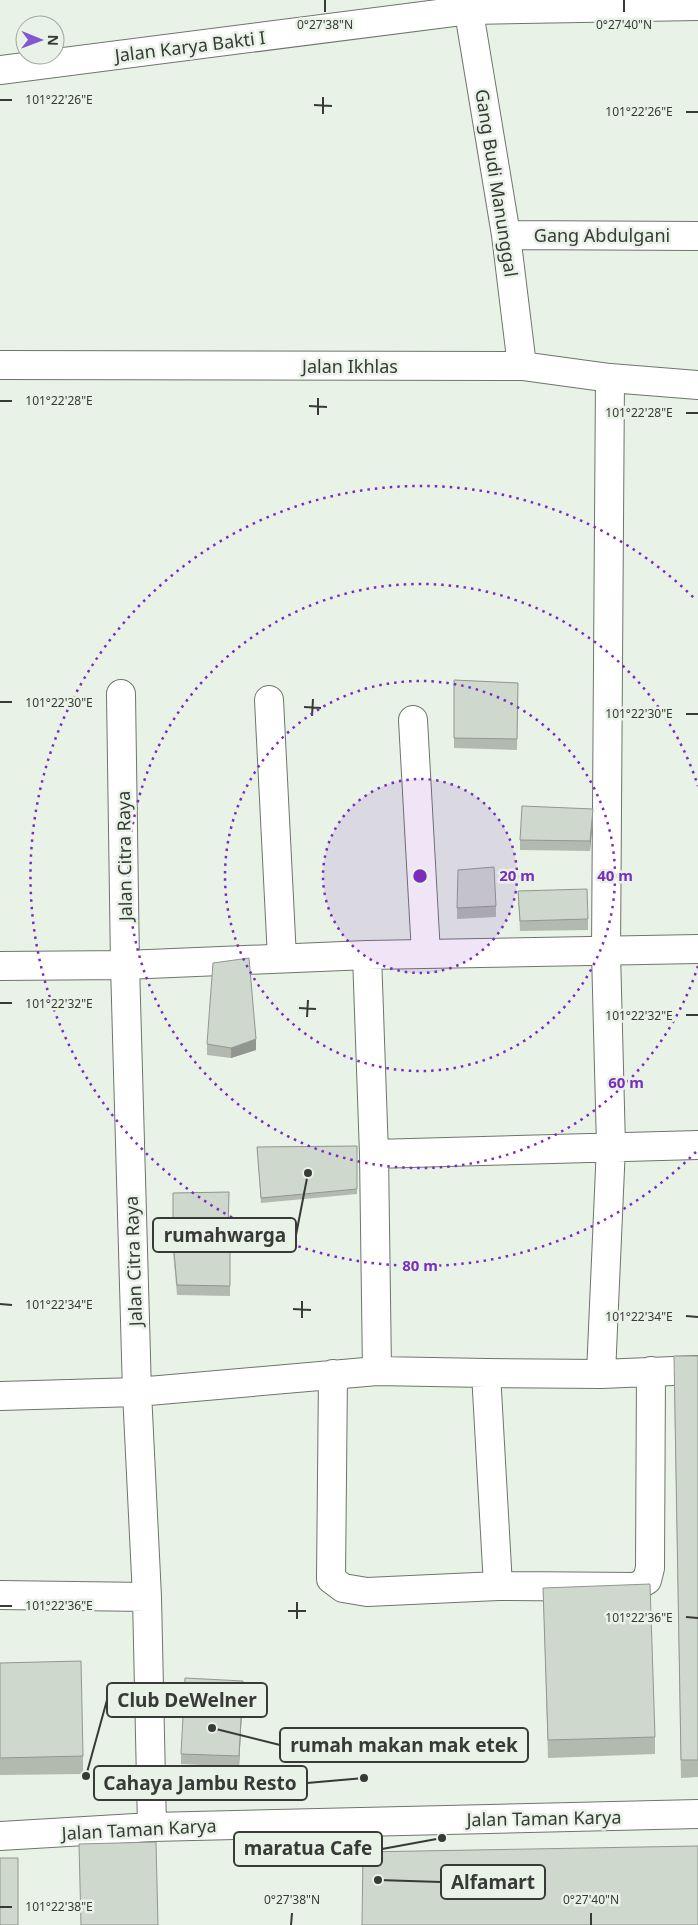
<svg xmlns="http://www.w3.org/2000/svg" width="698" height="1925" viewBox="0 0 698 1925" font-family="'Noto Sans',sans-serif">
	<rect width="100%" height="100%" fill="#e8f2e7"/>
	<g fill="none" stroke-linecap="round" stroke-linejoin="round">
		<defs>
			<path id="minor" d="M 467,0 L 506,235 L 522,366
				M 0,70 L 469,10 L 698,6
				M 506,235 L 698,236
				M 0,365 L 522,366 L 610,378 L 698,385
				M 121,694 L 125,965 L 137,1392 L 147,1597 L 152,1827
				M 269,700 L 282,958
				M 413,720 L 426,954
				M 367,955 L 374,1154 L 377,1371
				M 0,966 L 125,965 L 367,955 L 698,949
				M 374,1154 L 698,1145
				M 333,1374 L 331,1579 L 343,1588 L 367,1592 L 498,1586 L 486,1373
				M 601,1374 L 611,1146 L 606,952 L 610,378
				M 0,1396 L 137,1392 L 377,1371 L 486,1373 L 601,1374 L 698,1370
				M 498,1586 L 636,1587 L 647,1580 L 650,1568 L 651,1371
				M 0,1595 L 147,1597
				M 0,1836 L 152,1827 L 698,1814"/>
		</defs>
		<use href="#minor" stroke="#6e766c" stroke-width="30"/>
		<use href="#minor" stroke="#fff" stroke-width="28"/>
	</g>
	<path fill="#b2bab0" d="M 454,680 L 518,683 L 517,750 L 454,748 Z
		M 593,820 L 590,851 L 520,850 L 520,840 Z
		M 518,891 L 588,919 L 588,930 L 520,931 Z
		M 496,906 L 496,917 L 457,919 L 457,908 Z
		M 207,1044 L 256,1050 L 231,1058 L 207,1055 Z
		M 357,1146 L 357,1194 L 261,1203 L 257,1147 Z
		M 229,1192 L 228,1240 L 183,1242 L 230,1245 L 230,1296 L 177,1295 L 173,1251 L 173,1193 Z
		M 698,1356 L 698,1777 L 681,1778 L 674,1374 Z
		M 543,1588 L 655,1737 L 655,1754 L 548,1758 Z
		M 0,1663 L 83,1756 L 83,1774 L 0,1775 Z
		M 243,1691 L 239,1767 L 181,1764 L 181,1754 Z"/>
	<path fill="#919790" d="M 593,809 L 593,820 L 590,851 L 590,841 Z
		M 256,1039 L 256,1050 L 231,1058 L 231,1048 Z
		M 243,1681 L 243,1691 L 239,1767 L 239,1756 Z"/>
	<path fill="#cfd8cd" stroke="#919790" d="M 454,680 L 518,683 L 517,739 L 454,738 Z
		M 522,806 L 593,809 L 590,841 L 520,840 Z
		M 494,867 L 496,906 L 457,908 L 458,870 Z
		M 587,889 L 588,919 L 520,921 L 518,891 Z
		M 249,958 L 256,1039 L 231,1048 L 207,1044 L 213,963 Z
		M 357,1146 L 357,1189 L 261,1198 L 257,1147 Z
		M 229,1192 L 228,1230 L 173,1232 L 173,1193 Z
		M 173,1241 L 230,1245 L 230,1286 L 177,1285 Z
		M 674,1356 L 698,1356 L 698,1760 L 681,1760 Z
		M 650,1584 L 655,1737 L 548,1740 L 543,1588 Z
		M 81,1661 L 83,1756 L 0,1758 L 0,1663 Z
		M 185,1678 L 243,1681 L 239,1756 L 181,1754 Z
		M 156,1842 L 158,1925 L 81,1925 L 79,1844 Z
		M 698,1846 L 698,1925 L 362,1925 L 363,1852 Z
		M 0,1858 L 18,1858 L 18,1925 L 0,1925 Z"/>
	<path fill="none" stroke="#373a36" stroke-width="2" d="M 325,12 L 325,0M 624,12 L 624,0M 0,100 L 12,100M 314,105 L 332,106M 686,112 L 698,112M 323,114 L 323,97M 0,401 L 12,401M 309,406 L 327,407M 686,413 L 698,413M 318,415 L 318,398M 0,702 L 12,702M 304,707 L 321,708M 686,714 L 698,714M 312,716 L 313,699M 0,1003 L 12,1003M 299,1008 L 316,1009M 686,1015 L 698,1015M 307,1017 L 308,1000M 0,1304 L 12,1305M 293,1309 L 311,1310M 686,1316 L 698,1317M 302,1318 L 302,1301M 0,1606 L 12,1606M 288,1611 L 306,1611M 686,1617 L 698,1618M 297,1619 L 297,1602M 0,1907 L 12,1907M 291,1925 L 292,1913M 591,1925 L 591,1913"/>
	<circle cx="420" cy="876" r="97" fill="#7b2cbf" fill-opacity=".12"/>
	<g fill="none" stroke="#7b2cbf" stroke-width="2.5" stroke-dasharray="2.5 5">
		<circle cx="420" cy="876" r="97"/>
		<circle cx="420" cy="876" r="195"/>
		<path d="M698 966A292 292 0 1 1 698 786"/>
		<path d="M696 1152A390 390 0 1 1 696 600"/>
	</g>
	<g text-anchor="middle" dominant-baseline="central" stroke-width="5" stroke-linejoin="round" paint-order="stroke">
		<g font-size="18" fill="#373a36" stroke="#e8f2e7">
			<text transform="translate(190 46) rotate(-7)">Jalan Karya Bakti I</text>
			<text transform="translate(497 183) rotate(81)">Gang Budi Manunggal</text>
			<text x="602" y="235">Gang Abdulgani</text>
			<text x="350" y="366">Jalan Ikhlas</text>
			<text transform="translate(124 856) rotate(-91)">Jalan Citra Raya</text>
			<text transform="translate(133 1261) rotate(-92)">Jalan Citra Raya</text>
			<text transform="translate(544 1818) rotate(-1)">Jalan Taman Karya</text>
			<text transform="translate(139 1829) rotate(-3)">Jalan Taman Karya</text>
		</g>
	</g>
	<g font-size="12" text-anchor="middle" fill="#373a36" stroke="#e8f2e7" stroke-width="5" stroke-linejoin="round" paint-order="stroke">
		<text x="325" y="29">0°27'38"N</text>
		<text x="624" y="29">0°27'40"N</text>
		<text x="59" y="104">101°22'26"E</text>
		<text x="639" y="116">101°22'26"E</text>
		<text x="59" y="405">101°22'28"E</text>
		<text x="639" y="417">101°22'28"E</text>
		<text x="59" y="707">101°22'30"E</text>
		<text x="639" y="718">101°22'30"E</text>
		<text x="59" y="1008">101°22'32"E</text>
		<text x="639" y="1020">101°22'32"E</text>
		<text x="59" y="1309">101°22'34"E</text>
		<text x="639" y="1321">101°22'34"E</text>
		<text x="59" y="1610">101°22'36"E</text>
		<text x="639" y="1622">101°22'36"E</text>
		<text x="292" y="1904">0°27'38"N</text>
		<text x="591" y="1904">0°27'40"N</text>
		<text x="59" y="1911">101°22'38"E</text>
	</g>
	<circle cx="420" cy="876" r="8" fill="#7b2cbf" stroke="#e8f2e7" stroke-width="2.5"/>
	<g font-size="15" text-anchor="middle" font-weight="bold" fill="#7b2cbf" stroke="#e8f2e7" stroke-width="5" stroke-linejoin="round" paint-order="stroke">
		<text x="517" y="881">20 m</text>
		<text x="615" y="881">40 m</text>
		<text x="626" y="1088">60 m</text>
		<text x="420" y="1271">80 m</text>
	</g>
	<path fill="none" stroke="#373a36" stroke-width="2" d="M308 1173L296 1235M86 1776L107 1700M212 1728L280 1745M364 1778L307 1783M442 1838L382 1849M378 1880L441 1882"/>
	<g fill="#373a36" stroke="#e8f2e7" stroke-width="2">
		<circle cx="308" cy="1173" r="5"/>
		<circle cx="86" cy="1776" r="5"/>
		<circle cx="212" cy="1728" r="5"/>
		<circle cx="364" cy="1778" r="5"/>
		<circle cx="442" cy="1838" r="5"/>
		<circle cx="378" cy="1880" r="5"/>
	</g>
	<g fill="#e8f2e7" stroke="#373a36" stroke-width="2">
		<rect x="153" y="1218" width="143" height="34" rx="5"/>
		<rect x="107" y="1683" width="160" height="34" rx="5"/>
		<rect x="280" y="1728" width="248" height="34" rx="5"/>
		<rect x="94" y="1766" width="213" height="34" rx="5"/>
		<rect x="234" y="1832" width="148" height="34" rx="5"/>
		<rect x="441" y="1865" width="104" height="34" rx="5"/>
	</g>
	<g font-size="19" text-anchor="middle" font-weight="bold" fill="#373a36">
		<text x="225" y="1242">rumahwarga</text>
		<text x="187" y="1707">Club DeWelner</text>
		<text x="404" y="1752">rumah makan mak etek</text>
		<text x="200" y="1790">Cahaya Jambu Resto</text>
		<text x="308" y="1855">maratua Cafe</text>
		<text x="493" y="1889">Alfamart</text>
	</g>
	<g transform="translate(40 40) rotate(91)"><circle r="24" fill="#e8f2e7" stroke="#a1a8a0"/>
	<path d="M0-4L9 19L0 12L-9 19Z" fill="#8357d0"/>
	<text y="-8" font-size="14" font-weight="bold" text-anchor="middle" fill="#373a36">N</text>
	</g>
</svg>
